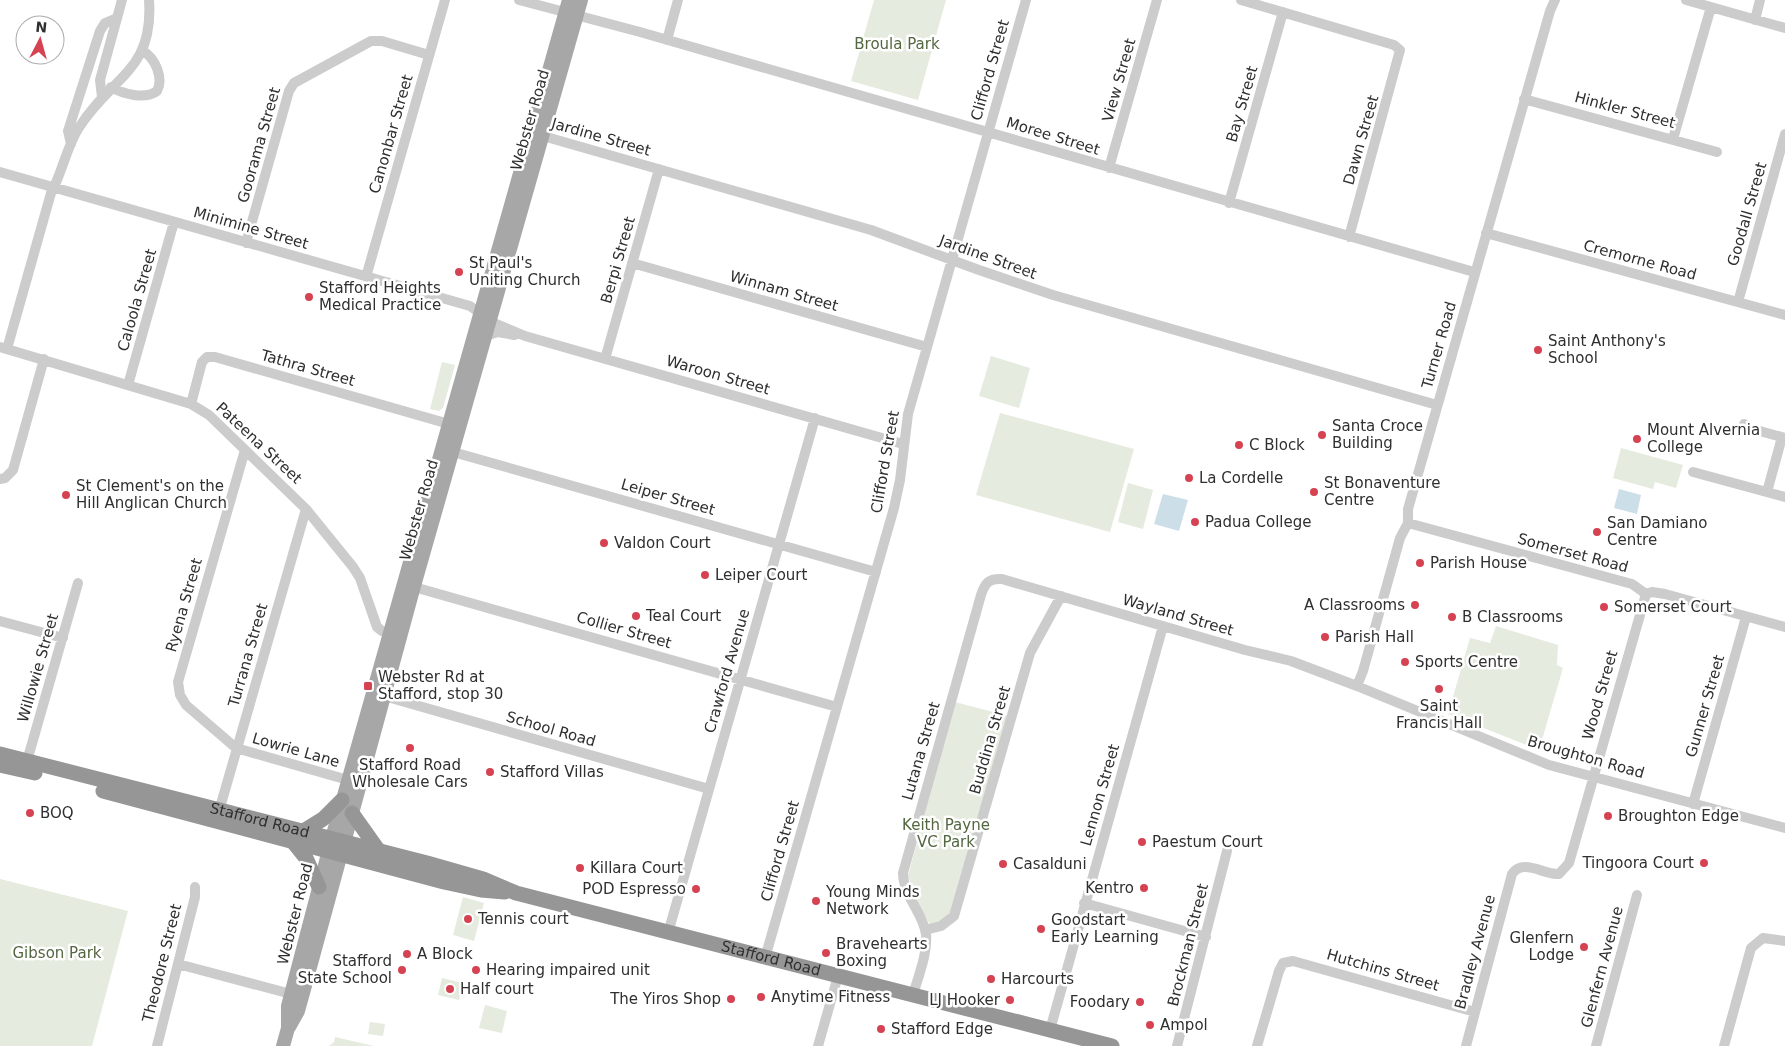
<svg xmlns="http://www.w3.org/2000/svg" width="1785" height="1046" viewBox="0 0 1785 1046" font-family="'DejaVu Sans',sans-serif">
	<rect width="100%" height="100%" fill="#fff"/>
	<path fill="#e5ebde" d="M 874,0 L 946,0 L 918,100 L 851,81 Z
		M 991,356 L 1030,368 L 1019,408 L 979,396 Z
		M 442,362 L 455,365 L 443,408 L 439,411 L 430,409 Z
		M 1000,413 L 1134,449 L 1110,532 L 976,495 Z
		M 1621,448 L 1683,465 L 1676,488 L 1655,482 L 1653,489 L 1613,478 Z
		M 1128,483 L 1153,490 L 1143,529 L 1118,522 Z
		M 1496,626 L 1558,645 L 1557,665 L 1563,668 L 1539,750 L 1448,714 L 1470,638 L 1490,643 Z
		M 955,702 L 1008,716 L 949,918 L 930,925 L 915,897 L 908,876 Z
		M 0,879 L 128,911 L 92,1046 L 0,1046 Z
		M 463,897 L 484,903 L 474,941 L 453,935 Z
		M 442,978 L 463,983 L 459,1000 L 438,995 Z
		M 485,1005 L 507,1011 L 502,1033 L 479,1028 Z
		M 370,1022 L 385,1024 L 383,1036 L 368,1034 Z
		M 335,1037 L 374,1046 L 329,1046 L 334,1042 Z"/>
	<path fill="#ccdfe9" d="M 1619,489 L 1641,495 L 1637,514 L 1614,508 Z
		M 1163,494 L 1188,500 L 1179,531 L 1154,524 Z"/>
	<g fill="none" stroke-linecap="round" stroke-linejoin="round">
		<path stroke="#ccc" stroke-width="10" d="M 519,0 L 640,32 L 1474,272
			M 1241,0 L 1394,45 L 1400,50 L 1349,237
			M 1686,0 L 1785,28
			M 1755,20 L 1760,0
			M 667,40 L 678,0
			M 111,87 C 123,94 145,100 157,91 C 164,78 155,58 143,51
			M 102,97 L 100,80 L 122,0
			M 1524,99 L 1717,152
			M 536,134 L 871,230 L 979,270 L 1053,295 L 1437,405
			M 1673,139 L 1711,7
			M 71,144 L 68,131 L 100,31 L 105,23 L 117,18
			M 1109,168 L 1157,0
			M 0,172 L 470,306 L 494,323 L 525,336 L 903,444
			M 1229,203 L 1283,12
			M 1486,233 L 1785,315
			M 246,243 L 289,91 L 294,83 L 371,41 L 382,41 L 429,55
			M 632,263 L 927,347
			M 366,277 L 445,0
			M 1738,302 L 1785,134
			M 485,336 L 498,332 L 514,335
			M 0,347 L 191,404 L 209,415 L 306,509 L 353,567 L 360,578 L 377,627 L 382,631 L 395,635
			M 7,349 L 51,193 C 62,173 66,149 78,129 C 111,76 154,72 149,0
			M 605,359 L 659,169
			M 128,385 L 174,222
			M 191,404 L 202,362 L 207,357 L 215,357 L 449,424
			M 1744,424 L 1749,428 L 1785,438
			M 245,450 L 178,682 L 180,695 L 186,705 L 236,748 L 348,780
			M 453,452 L 876,572
			M 1693,472 L 1785,497
			M 0,479 L 5,478 L 13,470 L 44,359
			M 1767,492 L 1782,437
			M 1408,523 L 1632,584 L 1646,594
			M 407,585 L 837,707
			M 1646,594 L 1652,592 L 1665,594 L 1785,627
			M 0,621 L 63,638
			M 1357,686 L 1363,671 L 1400,538 L 1408,523 L 1408,509 L 1550,11 L 1555,0
			M 384,696 L 709,789
			M 27,761 L 78,583
			M 1693,804 L 1746,617
			M 219,811 L 306,509
			M 1084,903 L 1206,937
			M 925,930 L 941,926 L 954,916 L 1030,653 L 1061,596
			M 668,933 L 815,418
			M 765,958 L 894,508 L 900,480 L 908,414 L 1026,0
			M 178,964 L 291,994 L 298,993
			M 913,995 C 918,977 928,953 926,934 C 923,912 903,896 903,873 L 981,595 C 985,583 989,578 1002,579 L 1245,650 L 1291,661 L 1357,686 L 1549,765 L 1785,828
			M 1050,1030 L 1163,626
			M 157,1046 L 195,897 L 195,887
			M 818,1046 L 838,976
			M 1177,1046 L 1227,851
			M 1257,1046 L 1279,971 L 1283,963 L 1293,961 L 1475,1012
			M 1466,1046 L 1512,874 C 1523,858 1544,875 1559,874 L 1569,863 L 1646,594
			M 1596,1046 L 1637,895
			M 1724,1046 L 1751,948 L 1763,938 L 1785,941"/>
		<path stroke="#a7a7a7" stroke-width="14" d="M 289,1027 L 298,1011 L 303,993 L 414,586 L 581,0
			M 283,1046 L 288,1028 L 288,1006 L 334,831 L 569,0"/>
		<g stroke="#969696" stroke-width="15">
			<path id="s1" d="M 0,754 L 427,863 L 483,879 L 516,893 L 1112,1046"/>
			<path d="M 0,765 L 35,773"/>
			<path d="M 103,791 L 444,882 L 481,890 L 505,892"/>
			<path d="M 352,813 L 379,851"/>
			<path d="M 302,832 L 323,819 L 342,800"/>
			<path d="M 294,843 L 306,858 L 319,887"/>
		</g>
	</g>
	<g fill="#d54251" stroke="#fff" stroke-width="2">
		<circle cx="459" cy="272" r="5"/>
		<circle cx="309" cy="297" r="5"/>
		<circle cx="1538" cy="350" r="5"/>
		<circle cx="1322" cy="435" r="5"/>
		<circle cx="1637" cy="439" r="5"/>
		<circle cx="1239" cy="445" r="5"/>
		<circle cx="1189" cy="478" r="5"/>
		<circle cx="1314" cy="492" r="5"/>
		<circle cx="66" cy="495" r="5"/>
		<circle cx="1195" cy="522" r="5"/>
		<circle cx="1597" cy="532" r="5"/>
		<circle cx="604" cy="543" r="5"/>
		<circle cx="1420" cy="563" r="5"/>
		<circle cx="705" cy="575" r="5"/>
		<circle cx="1415" cy="605" r="5"/>
		<circle cx="1604" cy="607" r="5"/>
		<circle cx="636" cy="616" r="5"/>
		<circle cx="1452" cy="617" r="5"/>
		<circle cx="1325" cy="637" r="5"/>
		<circle cx="1405" cy="662" r="5"/>
		<rect x="363" y="681" width="10" height="10" rx="2.5"/>
		<circle cx="1439" cy="689" r="5"/>
		<circle cx="410" cy="748" r="5"/>
		<circle cx="490" cy="772" r="5"/>
		<circle cx="30" cy="813" r="5"/>
		<circle cx="1608" cy="816" r="5"/>
		<circle cx="1142" cy="842" r="5"/>
		<circle cx="1704" cy="863" r="5"/>
		<circle cx="1003" cy="864" r="5"/>
		<circle cx="580" cy="868" r="5"/>
		<circle cx="1144" cy="888" r="5"/>
		<circle cx="696" cy="889" r="5"/>
		<circle cx="816" cy="901" r="5"/>
		<circle cx="468" cy="919" r="5"/>
		<circle cx="1041" cy="929" r="5"/>
		<circle cx="1584" cy="947" r="5"/>
		<circle cx="826" cy="953" r="5"/>
		<circle cx="407" cy="954" r="5"/>
		<circle cx="402" cy="970" r="5"/>
		<circle cx="476" cy="970" r="5"/>
		<circle cx="991" cy="979" r="5"/>
		<circle cx="450" cy="989" r="5"/>
		<circle cx="761" cy="997" r="5"/>
		<circle cx="731" cy="999" r="5"/>
		<circle cx="1010" cy="1000" r="5"/>
		<circle cx="1140" cy="1002" r="5"/>
		<circle cx="1150" cy="1025" r="5"/>
		<circle cx="881" cy="1029" r="5"/>
	</g>
	<g text-anchor="middle" dominant-baseline="central" stroke-width="5" stroke-linejoin="round" paint-order="stroke">
		<g font-size="15" fill="#536740" stroke="#fff">
			<text x="897" y="44">Broula Park</text>
			<text x="946" y="825">Keith Payne<tspan x="946" dy="17">VC Park</tspan></text>
			<text x="57" y="953">Gibson Park</text>
		</g>
		<g font-size="15" fill="#2f2f2f" stroke="#fff">
			<text transform="translate(990 70) rotate(-74)">Clifford Street</text>
			<text transform="translate(1119 80) rotate(-74)">View Street</text>
			<text transform="translate(1242 104) rotate(-74)">Bay Street</text>
			<text transform="translate(1625 110) rotate(15)">Hinkler Street</text>
			<text transform="translate(530 120) rotate(-74)">Webster Road</text>
			<text transform="translate(391 134) rotate(-74)">Canonbar Street</text>
			<text transform="translate(1053 136) rotate(17)">Moree Street</text>
			<text transform="translate(601 137) rotate(16)">Jardine Street</text>
			<text transform="translate(1361 140) rotate(-74)">Dawn Street</text>
			<text transform="translate(259 145) rotate(-74)">Goorama Street</text>
			<text transform="translate(1747 214) rotate(-74)">Goodall Street</text>
			<text transform="translate(251 228) rotate(16)">Minimine Street</text>
			<text transform="translate(988 257) rotate(20)">Jardine Street</text>
			<text transform="translate(618 260) rotate(-74)">Berpi Street</text>
			<text transform="translate(1640 260) rotate(15)">Cremorne Road</text>
			<text transform="translate(784 291) rotate(16)">Winnam Street</text>
			<text transform="translate(137 300) rotate(-74)">Caloola Street</text>
			<text transform="translate(1439 345) rotate(-74)">Turner Road</text>
			<text transform="translate(308 368) rotate(16)">Tathra Street</text>
			<text transform="translate(718 375) rotate(16)">Waroon Street</text>
			<text transform="translate(259 443) rotate(43)">Pateena Street</text>
			<text transform="translate(885 462) rotate(-80)">Clifford Street</text>
			<text transform="translate(668 497) rotate(16)">Leiper Street</text>
			<text transform="translate(419 510) rotate(-74)">Webster Road</text>
			<text transform="translate(1573 553) rotate(15)">Somerset Road</text>
			<text transform="translate(184 605) rotate(-74)">Ryena Street</text>
			<text transform="translate(1178 615) rotate(16)">Wayland Street</text>
			<text transform="translate(624 630) rotate(16)">Collier Street</text>
			<text transform="translate(248 655) rotate(-74)">Turrana Street</text>
			<text transform="translate(38 668) rotate(-74)">Willowie Street</text>
			<text transform="translate(727 671) rotate(-74)">Crawford Avenue</text>
			<text transform="translate(1600 695) rotate(-74)">Wood Street</text>
			<text transform="translate(1705 706) rotate(-74)">Gunner Street</text>
			<text transform="translate(551 729) rotate(16)">School Road</text>
			<text transform="translate(990 740) rotate(-74)">Buddina Street</text>
			<text transform="translate(296 750) rotate(16)">Lowrie Lane</text>
			<text transform="translate(921 751) rotate(-74)">Lutana Street</text>
			<text transform="translate(1586 757) rotate(16)">Broughton Road</text>
			<text transform="translate(1100 795) rotate(-74)">Lennon Street</text>
			<text stroke="none"><textPath href="#s1" startOffset="268">Stafford Road</textPath></text>
			<text transform="translate(780 851) rotate(-74)">Clifford Street</text>
			<text transform="translate(295 914) rotate(-76)">Webster Road</text>
			<text transform="translate(1188 945) rotate(-76)">Brockman Street</text>
			<text transform="translate(1475 952) rotate(-75)">Bradley Avenue</text>
			<text stroke="none"><textPath href="#s1" startOffset="798">Stafford Road</textPath></text>
			<text transform="translate(162 963) rotate(-76)">Theodore Street</text>
			<text transform="translate(1602 967) rotate(-75)">Glenfern Avenue</text>
			<text transform="translate(1383 970) rotate(16)">Hutchins Street</text>
		</g>
		<g font-size="15" fill="#2f2f2f" stroke="#fff" text-anchor="start">
			<text x="469" y="263">St Paul's<tspan x="469" dy="17">Uniting Church</tspan></text>
			<text x="319" y="288">Stafford Heights<tspan x="319" dy="17">Medical Practice</tspan></text>
			<text x="1548" y="341">Saint Anthony's<tspan x="1548" dy="17">School</tspan></text>
			<text x="1332" y="426">Santa Croce<tspan x="1332" dy="17">Building</tspan></text>
			<text x="1647" y="430">Mount Alvernia<tspan x="1647" dy="17">College</tspan></text>
			<text x="1249" y="445">C Block</text>
			<text x="1199" y="478">La Cordelle</text>
			<text x="1324" y="483">St Bonaventure<tspan x="1324" dy="17">Centre</tspan></text>
			<text x="76" y="486">St Clement's on the<tspan x="76" dy="17">Hill Anglican Church</tspan></text>
			<text x="1205" y="522">Padua College</text>
			<text x="1607" y="523">San Damiano<tspan x="1607" dy="17">Centre</tspan></text>
			<text x="614" y="543">Valdon Court</text>
			<text x="1430" y="563">Parish House</text>
			<text x="715" y="575">Leiper Court</text>
			<text x="1405" y="605" text-anchor="end">A Classrooms</text>
			<text x="1614" y="607">Somerset Court</text>
			<text x="646" y="616">Teal Court</text>
			<text x="1462" y="617">B Classrooms</text>
			<text x="1335" y="637">Parish Hall</text>
			<text x="1415" y="662">Sports Centre</text>
			<text x="378" y="677">Webster Rd at<tspan x="378" dy="17">Stafford, stop 30</tspan></text>
			<text x="1439" y="706" text-anchor="middle">Saint<tspan x="1439" dy="17">Francis Hall</tspan></text>
			<text x="410" y="765" text-anchor="middle">Stafford Road<tspan x="410" dy="17">Wholesale Cars</tspan></text>
			<text x="500" y="772">Stafford Villas</text>
			<text x="40" y="813">BOQ</text>
			<text x="1618" y="816">Broughton Edge</text>
			<text x="1152" y="842">Paestum Court</text>
			<text x="1694" y="863" text-anchor="end">Tingoora Court</text>
			<text x="1013" y="864">Casalduni</text>
			<text x="590" y="868">Killara Court</text>
			<text x="1134" y="888" text-anchor="end">Kentro</text>
			<text x="686" y="889" text-anchor="end">POD Espresso</text>
			<text x="826" y="892">Young Minds<tspan x="826" dy="17">Network</tspan></text>
			<text x="478" y="919">Tennis court</text>
			<text x="1051" y="920">Goodstart<tspan x="1051" dy="17">Early Learning</tspan></text>
			<text x="1574" y="938" text-anchor="end">Glenfern<tspan x="1574" dy="17">Lodge</tspan></text>
			<text x="836" y="944">Bravehearts<tspan x="836" dy="17">Boxing</tspan></text>
			<text x="417" y="954">A Block</text>
			<text x="392" y="961" text-anchor="end">Stafford<tspan x="392" dy="17">State School</tspan></text>
			<text x="486" y="970">Hearing impaired unit</text>
			<text x="1001" y="979">Harcourts</text>
			<text x="460" y="989">Half court</text>
			<text x="771" y="997">Anytime Fitness</text>
			<text x="721" y="999" text-anchor="end">The Yiros Shop</text>
			<text x="1000" y="1000" text-anchor="end">LJ Hooker</text>
			<text x="1130" y="1002" text-anchor="end">Foodary</text>
			<text x="1160" y="1025">Ampol</text>
			<text x="891" y="1029">Stafford Edge</text>
		</g>
	</g>
	<g transform="translate(40 40) rotate(6)"><circle r="24" fill="#ffffff" stroke="#acacac"/>
	<path d="M0-4L9 19L0 12L-9 19Z" fill="#d54251"/>
	<text y="-8" font-size="14" font-weight="bold" text-anchor="middle" fill="#2f2f2f">N</text>
	</g>
</svg>
